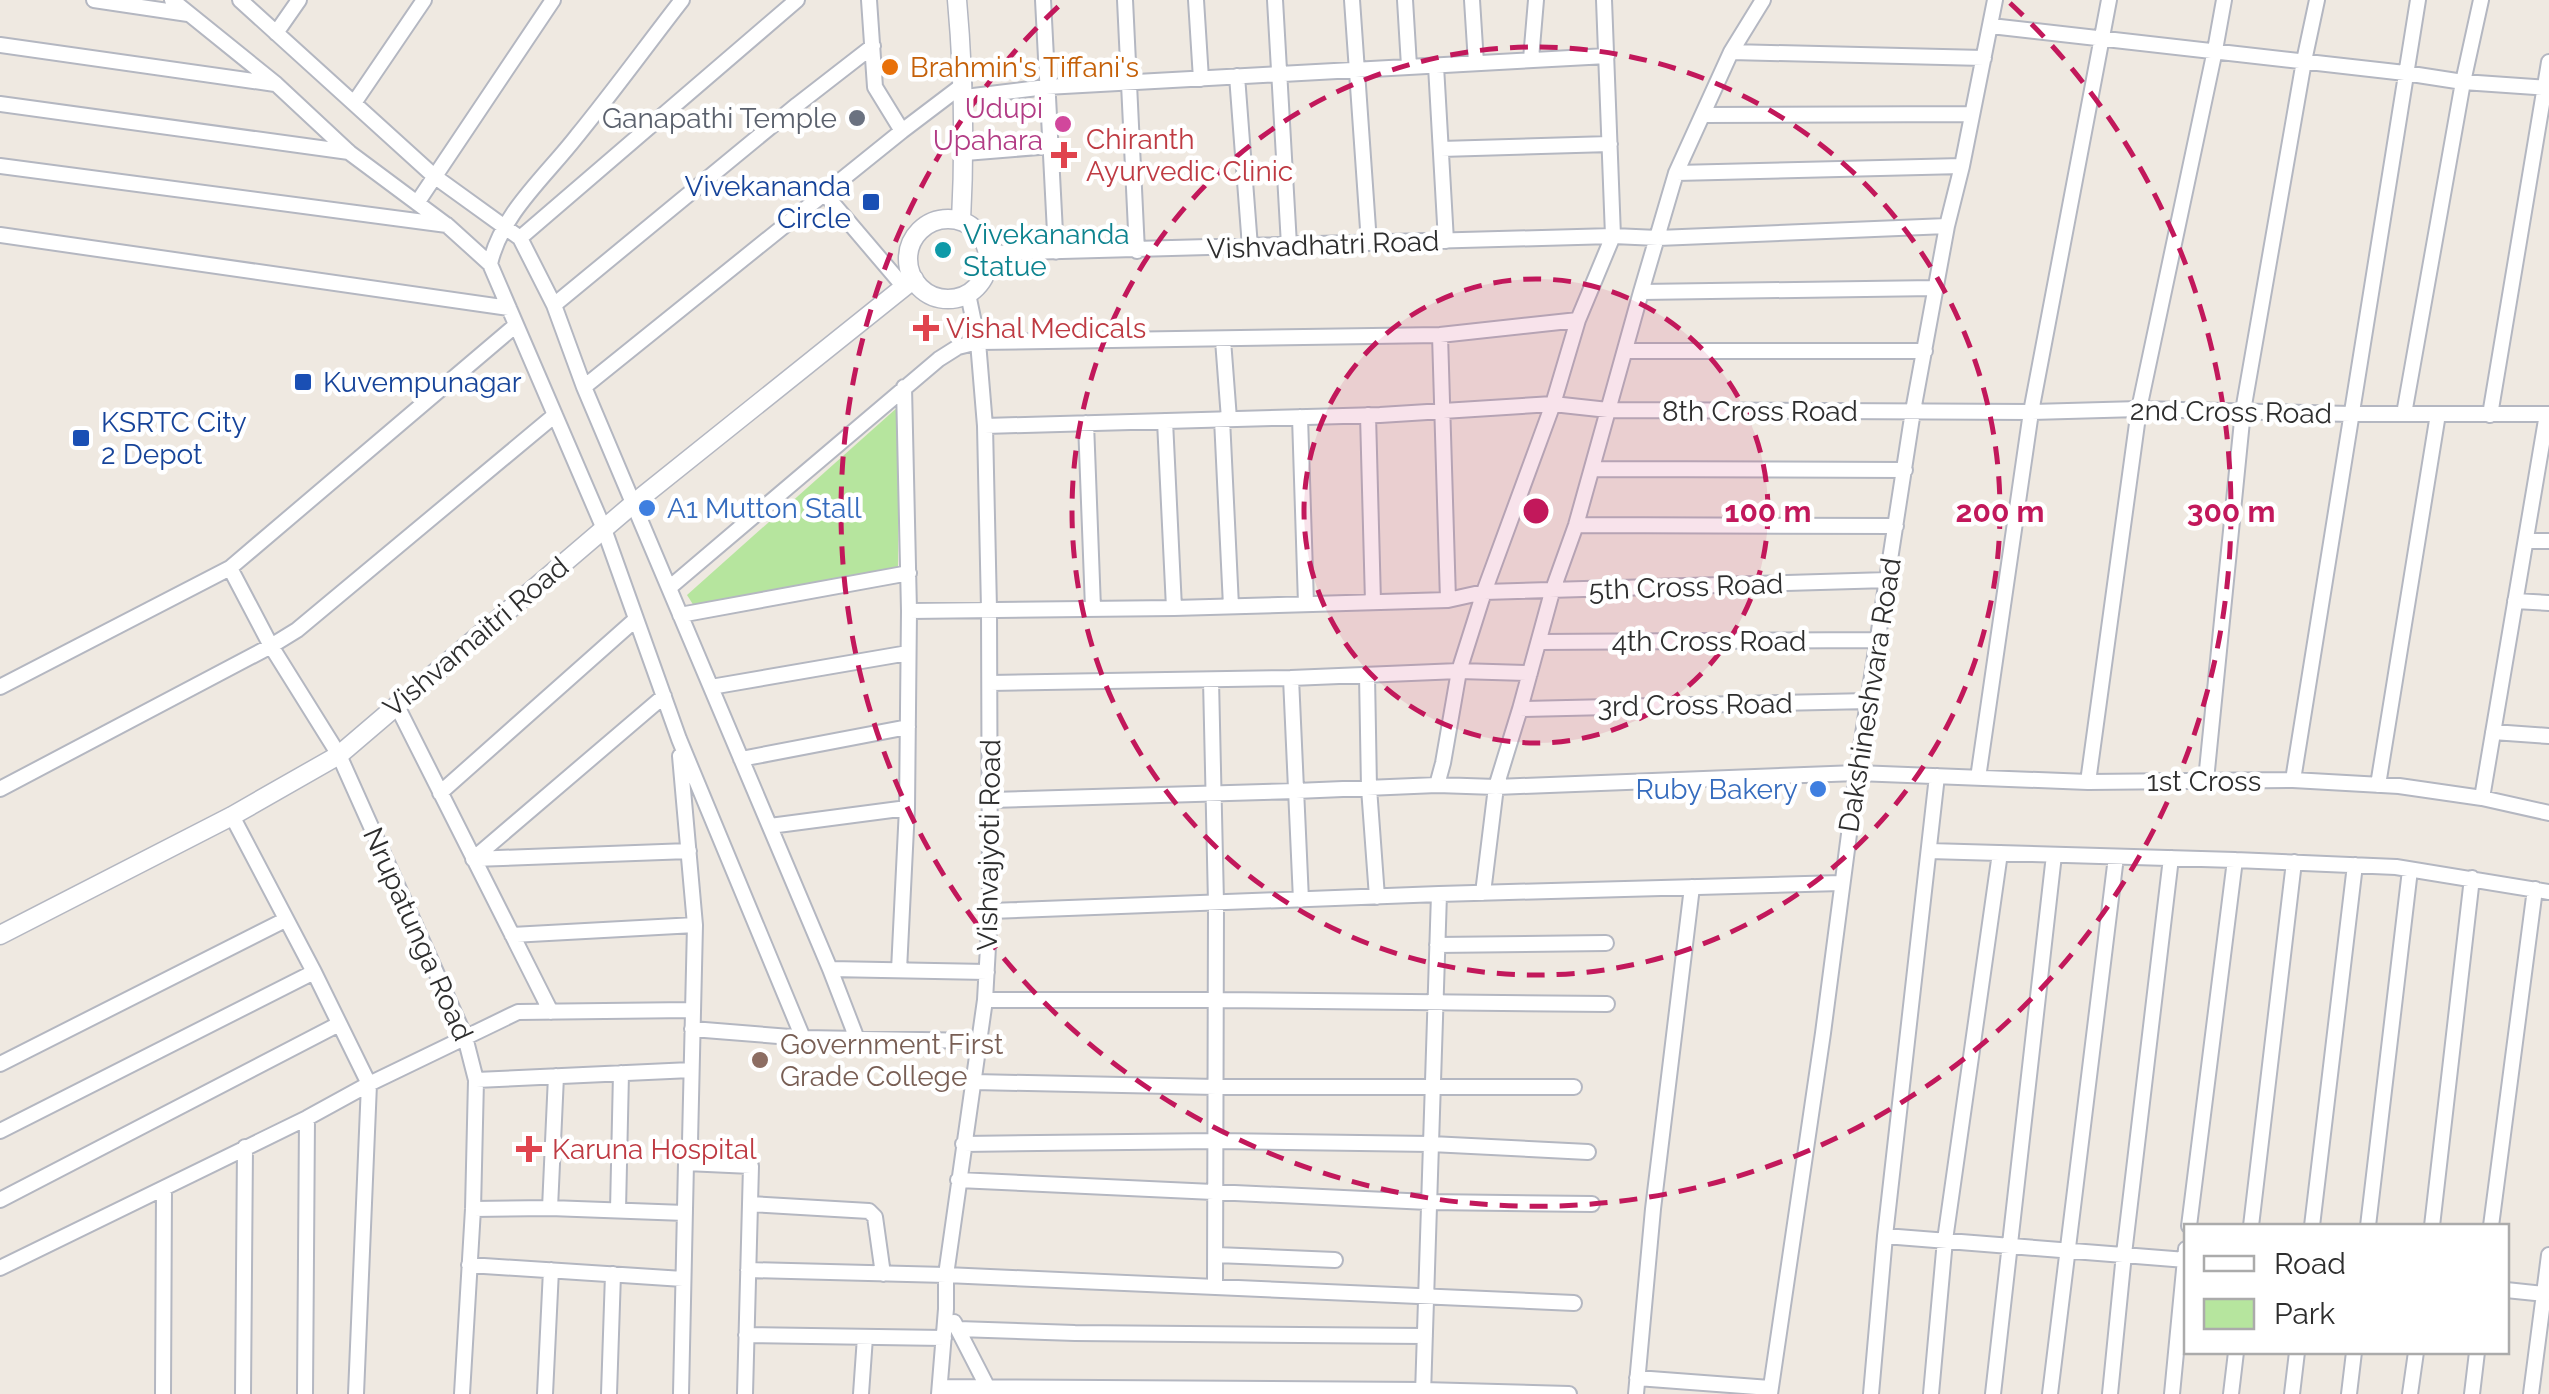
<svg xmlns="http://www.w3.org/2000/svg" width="2549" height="1394" viewBox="0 0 2549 1394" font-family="Raleway,sans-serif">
	<rect width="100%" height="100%" fill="#efe9e1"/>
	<path fill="#b6e59e" d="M 899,406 L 898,568 L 694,606 L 687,595 Z"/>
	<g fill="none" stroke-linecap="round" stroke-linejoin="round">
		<defs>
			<path id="minor" d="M 94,0 L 188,14
				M 172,0 L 276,84 L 350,153 L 448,226 L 490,264 L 604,529 L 679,739 L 803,1038
				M 240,0 L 434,176 L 520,238 L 554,305 L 584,387 L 830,969 L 857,1039
				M 869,0 L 875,87 L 902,131
				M 1043,0 L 1056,252
				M 1125,0 L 1137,251
				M 1196,0 L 1201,79
				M 1275,0 L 1289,245
				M 1352,0 L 1369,243
				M 1405,0 L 1409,66
				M 1472,0 L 1476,63
				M 1991,26 L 2405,73 L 2463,82 L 2549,88
				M 276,33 L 299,0
				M 0,45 L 275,84
				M 1731,52 L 1984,58
				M 1531,59 L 1536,0
				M 1436,66 L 1446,241
				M 1237,76 L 1250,247
				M 965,97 L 1046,87 L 1607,56
				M 354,103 L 424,0
				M 0,104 L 349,152
				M 1703,115 L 1972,114
				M 1441,149 L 1610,144
				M 965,153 L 1051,146
				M 0,166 L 447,225
				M 1676,173 L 1962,166
				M 824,193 L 904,287
				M 417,203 L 553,0
				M 0,235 L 509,308
				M 520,238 L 797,0
				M 988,253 L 1613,236 L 1658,238 L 1947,226
				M 490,264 C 501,214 546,176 577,136 C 613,92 647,45 682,0
				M 1641,292 L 1935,288
				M 554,305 L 797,105 L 873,46
				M 1440,335 L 1448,600
				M 1223,340 L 1229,419
				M 1625,351 L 1925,351
				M 584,387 L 902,131 L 964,84
				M 2404,414 L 2463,82 L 2481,0
				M 1368,415 L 1373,602
				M 2490,415 L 2549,62
				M 1300,417 L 1306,604
				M 1222,419 L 1231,606
				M 1165,421 L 1174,608
				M 1086,423 L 1093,608
				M 985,426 L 1380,415 L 1553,404 L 1608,410 L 2031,412 L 2139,409 L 2351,414 L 2549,414
				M 1593,469 L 1905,470
				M 1576,525 L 1896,526
				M 2526,541 L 2549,541
				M 230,568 L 271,646 L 339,755 L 465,1037 L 476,1080 L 473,1209 L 462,1394
				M 669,588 L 939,359 L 958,347 L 978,342 L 1440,335 L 1578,320
				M 2515,601 L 2549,603
				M 909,611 L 1174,608 L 1448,600 L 1484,592 L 1888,580
				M 680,615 L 909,573
				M 1539,642 L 1879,640
				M 1367,675 L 1369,788 L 1377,897
				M 1291,678 L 1301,900
				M 1211,680 L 1216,903 L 1215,1286
				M 990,683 L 1291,678 L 1459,671 L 1530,673
				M 0,687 L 230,568 L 516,325
				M 711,687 L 908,653
				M 396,704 L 551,1012
				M 1520,709 L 1869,701
				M 2493,732 L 2549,736
				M 680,756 L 695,925 L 690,1142 L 686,1163 L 681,1394
				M 741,759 L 908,727
				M 1978,778 L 2031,412 L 2109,0
				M 2206,780 L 2243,411 L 2304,61 L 2317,0
				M 2293,780 L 2418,0
				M 2088,782 L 2139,409 L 2215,50 L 2224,0
				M 1437,785 L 1443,763 L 1459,671 L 1484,592 L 1553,404 L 1578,320 L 1613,236 L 1604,0
				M 2378,785 L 2438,414
				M 0,789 L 271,646 L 297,630 L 555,415
				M 440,793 L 636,619
				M 2482,798 L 2547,414
				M 991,800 L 1296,791 L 1437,785 L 1496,787 L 1857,773 L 2088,782 L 2293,780 L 2399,786 L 2482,798 L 2549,813
				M 232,816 L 314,972 L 369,1084 L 356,1394
				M 770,826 L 907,808
				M 1929,851 L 2235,860 L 2396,867 L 2549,892
				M 473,859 L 664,696
				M 473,859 L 689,851
				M 1483,893 L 1496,787 L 1520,709 L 1552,592 L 1576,525 L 1641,292 L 1676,173 L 1731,52 L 1763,0
				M 990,911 L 1439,894 L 1841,883
				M 512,935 L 695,925
				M 1437,945 L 1606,943
				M 830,969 L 987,972
				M 899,970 L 907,808 L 909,611 L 904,387
				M 985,1000 L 1216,1000 L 1607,1004
				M 692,1029 L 803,1038 L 980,1041
				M 0,1064 L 285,920
				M 476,1080 L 691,1070
				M 974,1082 L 1216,1087 L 1574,1087
				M 0,1131 L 314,972
				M 963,1144 L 1216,1141 L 1431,1144 L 1588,1152
				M 686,1163 L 751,1166 L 745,1394
				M 958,1180 L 1428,1202 L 1592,1204
				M 0,1200 L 339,1024
				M 750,1204 L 869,1211 L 875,1217 L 883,1274
				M 550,1208 L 556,1076
				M 473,1209 L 550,1208 L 685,1213
				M 618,1210 L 621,1073
				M 2189,1226 L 2235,860
				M 2251,1226 L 2294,862
				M 2312,1226 L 2355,865
				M 2368,1226 L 2410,870
				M 2432,1226 L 2472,878
				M 2491,1226 L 2535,889
				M 1885,1236 L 2186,1260
				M 1216,1255 L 1335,1260
				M 469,1265 L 683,1279
				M 0,1268 L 307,1118 L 369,1084 L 518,1012 L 691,1010
				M 748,1270 L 946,1275 L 1574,1303
				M 2506,1290 L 2544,1294
				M 954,1322 L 990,1392
				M 958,1329 L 1075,1333 L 1425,1336
				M 746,1335 L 944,1338
				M 1637,1378 L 1770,1388
				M 940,1387 L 1423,1390 L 1569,1394
				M 163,1394 L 164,1188
				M 243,1394 L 245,1147
				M 305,1394 L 307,1118
				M 545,1394 L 551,1270
				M 609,1394 L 613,1274
				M 861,1394 L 865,1337
				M 939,1394 L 946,1309 L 946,1275 L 985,1000 L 990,911 L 989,609 L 985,426 L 978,342 L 968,294
				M 1423,1394 L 1439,894
				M 1636,1394 L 1653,1209 L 1692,887
				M 1770,1394 L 1823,1033 L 1857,773 L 1913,411 L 1947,226 L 1962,166 L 1995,0
				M 1871,1394 L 1885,1236 L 1937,776
				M 1931,1394 L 1945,1240 L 2000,853
				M 1993,1394 L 2054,855
				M 2050,1394 L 2116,857
				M 2110,1394 L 2124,1254 L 2171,858
				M 2172,1394 L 2186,1249
				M 2231,1394 L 2236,1352
				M 2292,1394 L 2297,1352
				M 2349,1394 L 2354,1352
				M 2410,1394 L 2416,1352
				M 2472,1394 L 2477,1352
				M 2531,1394 L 2549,1255"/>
			<path id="tertiary" d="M 957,0 C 964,77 965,144 961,221
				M908 259a40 40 0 1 1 80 0a40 40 0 1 1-80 0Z
				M 0,935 L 232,816 L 339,755 L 633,504 L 914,279"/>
		</defs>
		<use href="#minor" stroke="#b4b7c1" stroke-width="18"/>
		<use href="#tertiary" stroke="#b4b7c1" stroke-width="21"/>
		<use href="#minor" stroke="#fff" stroke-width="14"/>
		<use href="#tertiary" stroke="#fff" stroke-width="18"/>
	</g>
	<circle cx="1536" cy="511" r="232" fill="#c2185b" fill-opacity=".12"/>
	<g fill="none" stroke="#c2185b" stroke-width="5" stroke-dasharray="18 12">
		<circle cx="1536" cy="511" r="232"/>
		<circle cx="1536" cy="511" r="464"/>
		<path d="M2010 3A695 695 0 1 1 1062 3"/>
	</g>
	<circle fill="#e8710a" stroke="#fff" stroke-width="4" cx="890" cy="67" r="10"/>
	<circle fill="#6b7280" stroke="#fff" stroke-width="4" cx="857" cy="118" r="10"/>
	<circle fill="#d1479c" stroke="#fff" stroke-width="4" cx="1063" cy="124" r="10"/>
	<g fill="#e0444e" stroke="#fff" stroke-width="4">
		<path d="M1059 140h10v10h10v10h-10v10h-10v-10h-10v-10h10z"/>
		<path d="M921 313h10v10h10v10h-10v10h-10v-10h-10v-10h10z"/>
		<path d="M524 1134h10v10h10v10h-10v10h-10v-10h-10v-10h10z"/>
	</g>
	<g fill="#1a4fb4" stroke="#fff" stroke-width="4">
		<rect x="861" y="192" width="20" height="20" rx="5"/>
		<rect x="293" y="372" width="20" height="20" rx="5"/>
		<rect x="71" y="428" width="20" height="20" rx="5"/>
	</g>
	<circle fill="#0f9aa8" stroke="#fff" stroke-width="4" cx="943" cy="250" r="10"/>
	<g fill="#3f7fe0" stroke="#fff" stroke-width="4">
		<circle cx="647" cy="508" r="10"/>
		<circle cx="1818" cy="789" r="10"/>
	</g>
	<circle fill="#8d6e63" stroke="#fff" stroke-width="4" cx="760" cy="1060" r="10"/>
	<g text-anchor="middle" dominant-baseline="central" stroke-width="9" stroke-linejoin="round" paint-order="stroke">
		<g font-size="28" fill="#c56008" stroke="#fff" text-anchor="start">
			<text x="910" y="67">Brahmin's Tiffani's</text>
		</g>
		<g font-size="28" fill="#b23c85" stroke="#fff" text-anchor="end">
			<text x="1043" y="108">Udupi<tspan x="1043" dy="32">Upahara</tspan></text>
		</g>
		<g font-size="28" fill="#5b616d" stroke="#fff" text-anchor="end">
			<text x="837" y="118">Ganapathi Temple</text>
		</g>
		<g font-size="28" fill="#be3a42" stroke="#fff" text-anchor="start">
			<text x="1086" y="139">Chiranth<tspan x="1086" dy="32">Ayurvedic Clinic</tspan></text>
			<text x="946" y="328">Vishal Medicals</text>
			<text x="552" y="1149">Karuna Hospital</text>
		</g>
		<g font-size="28" fill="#164399" stroke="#fff" text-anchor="start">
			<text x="851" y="186" text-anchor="end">Vivekananda<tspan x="851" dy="32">Circle</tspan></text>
			<text x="323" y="382">Kuvempunagar</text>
			<text x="101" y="422">KSRTC City<tspan x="101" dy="32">2 Depot</tspan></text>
		</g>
		<g font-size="28" fill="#0d838f" stroke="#fff" text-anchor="start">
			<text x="963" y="234">Vivekananda<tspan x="963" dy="32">Statue</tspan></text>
		</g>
		<g font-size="28" fill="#2e2e2e" stroke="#fff">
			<text transform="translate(1323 245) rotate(-2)">Vishvadhatri Road</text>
			<text x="1760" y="411">8th Cross Road</text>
			<text transform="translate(2231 412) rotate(1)">2nd Cross Road</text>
			<text transform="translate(1686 587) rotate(-2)">5th Cross Road</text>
			<text transform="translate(476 637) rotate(-40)">Vishvamaitri Road</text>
			<text x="1709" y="641">4th Cross Road</text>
			<text transform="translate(1870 695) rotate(-81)">Dakshineshvara Road</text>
			<text transform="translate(1695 705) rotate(-1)">3rd Cross Road</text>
			<text x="2204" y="781">1st Cross</text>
			<text transform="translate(989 845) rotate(-89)">Vishvajyoti Road</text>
			<text transform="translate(418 934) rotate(66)">Nrupatunga Road</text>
		</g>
		<g font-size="28" fill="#366cbe" stroke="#fff" text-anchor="start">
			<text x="667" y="508">A1 Mutton Stall</text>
			<text x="1798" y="789" text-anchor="end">Ruby Bakery</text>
		</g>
		<g font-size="28" fill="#785e54" stroke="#fff" text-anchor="start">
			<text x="780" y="1044">Government First<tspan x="780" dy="32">Grade College</tspan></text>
		</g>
	</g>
	<circle cx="1536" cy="511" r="15" fill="#c2185b" stroke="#fff" stroke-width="5"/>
	<g font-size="30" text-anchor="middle" font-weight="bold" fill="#c2185b" stroke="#fff" stroke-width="9" stroke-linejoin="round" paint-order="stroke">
		<text x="1768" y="522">100 m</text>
		<text x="2000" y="522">200 m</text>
		<text x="2231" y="522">300 m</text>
	</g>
	<rect x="2184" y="1224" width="325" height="130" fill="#ffffff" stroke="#ababab" stroke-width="2.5"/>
	<rect x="2204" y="1256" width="50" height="15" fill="#ffffff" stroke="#ababab" stroke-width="2.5"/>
	<text x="2274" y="1274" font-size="30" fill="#2e2e2e">Road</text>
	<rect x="2204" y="1299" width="50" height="30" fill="#b6e59e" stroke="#ababab" stroke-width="2.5"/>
	<text x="2274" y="1324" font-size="30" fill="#2e2e2e">Park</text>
</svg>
